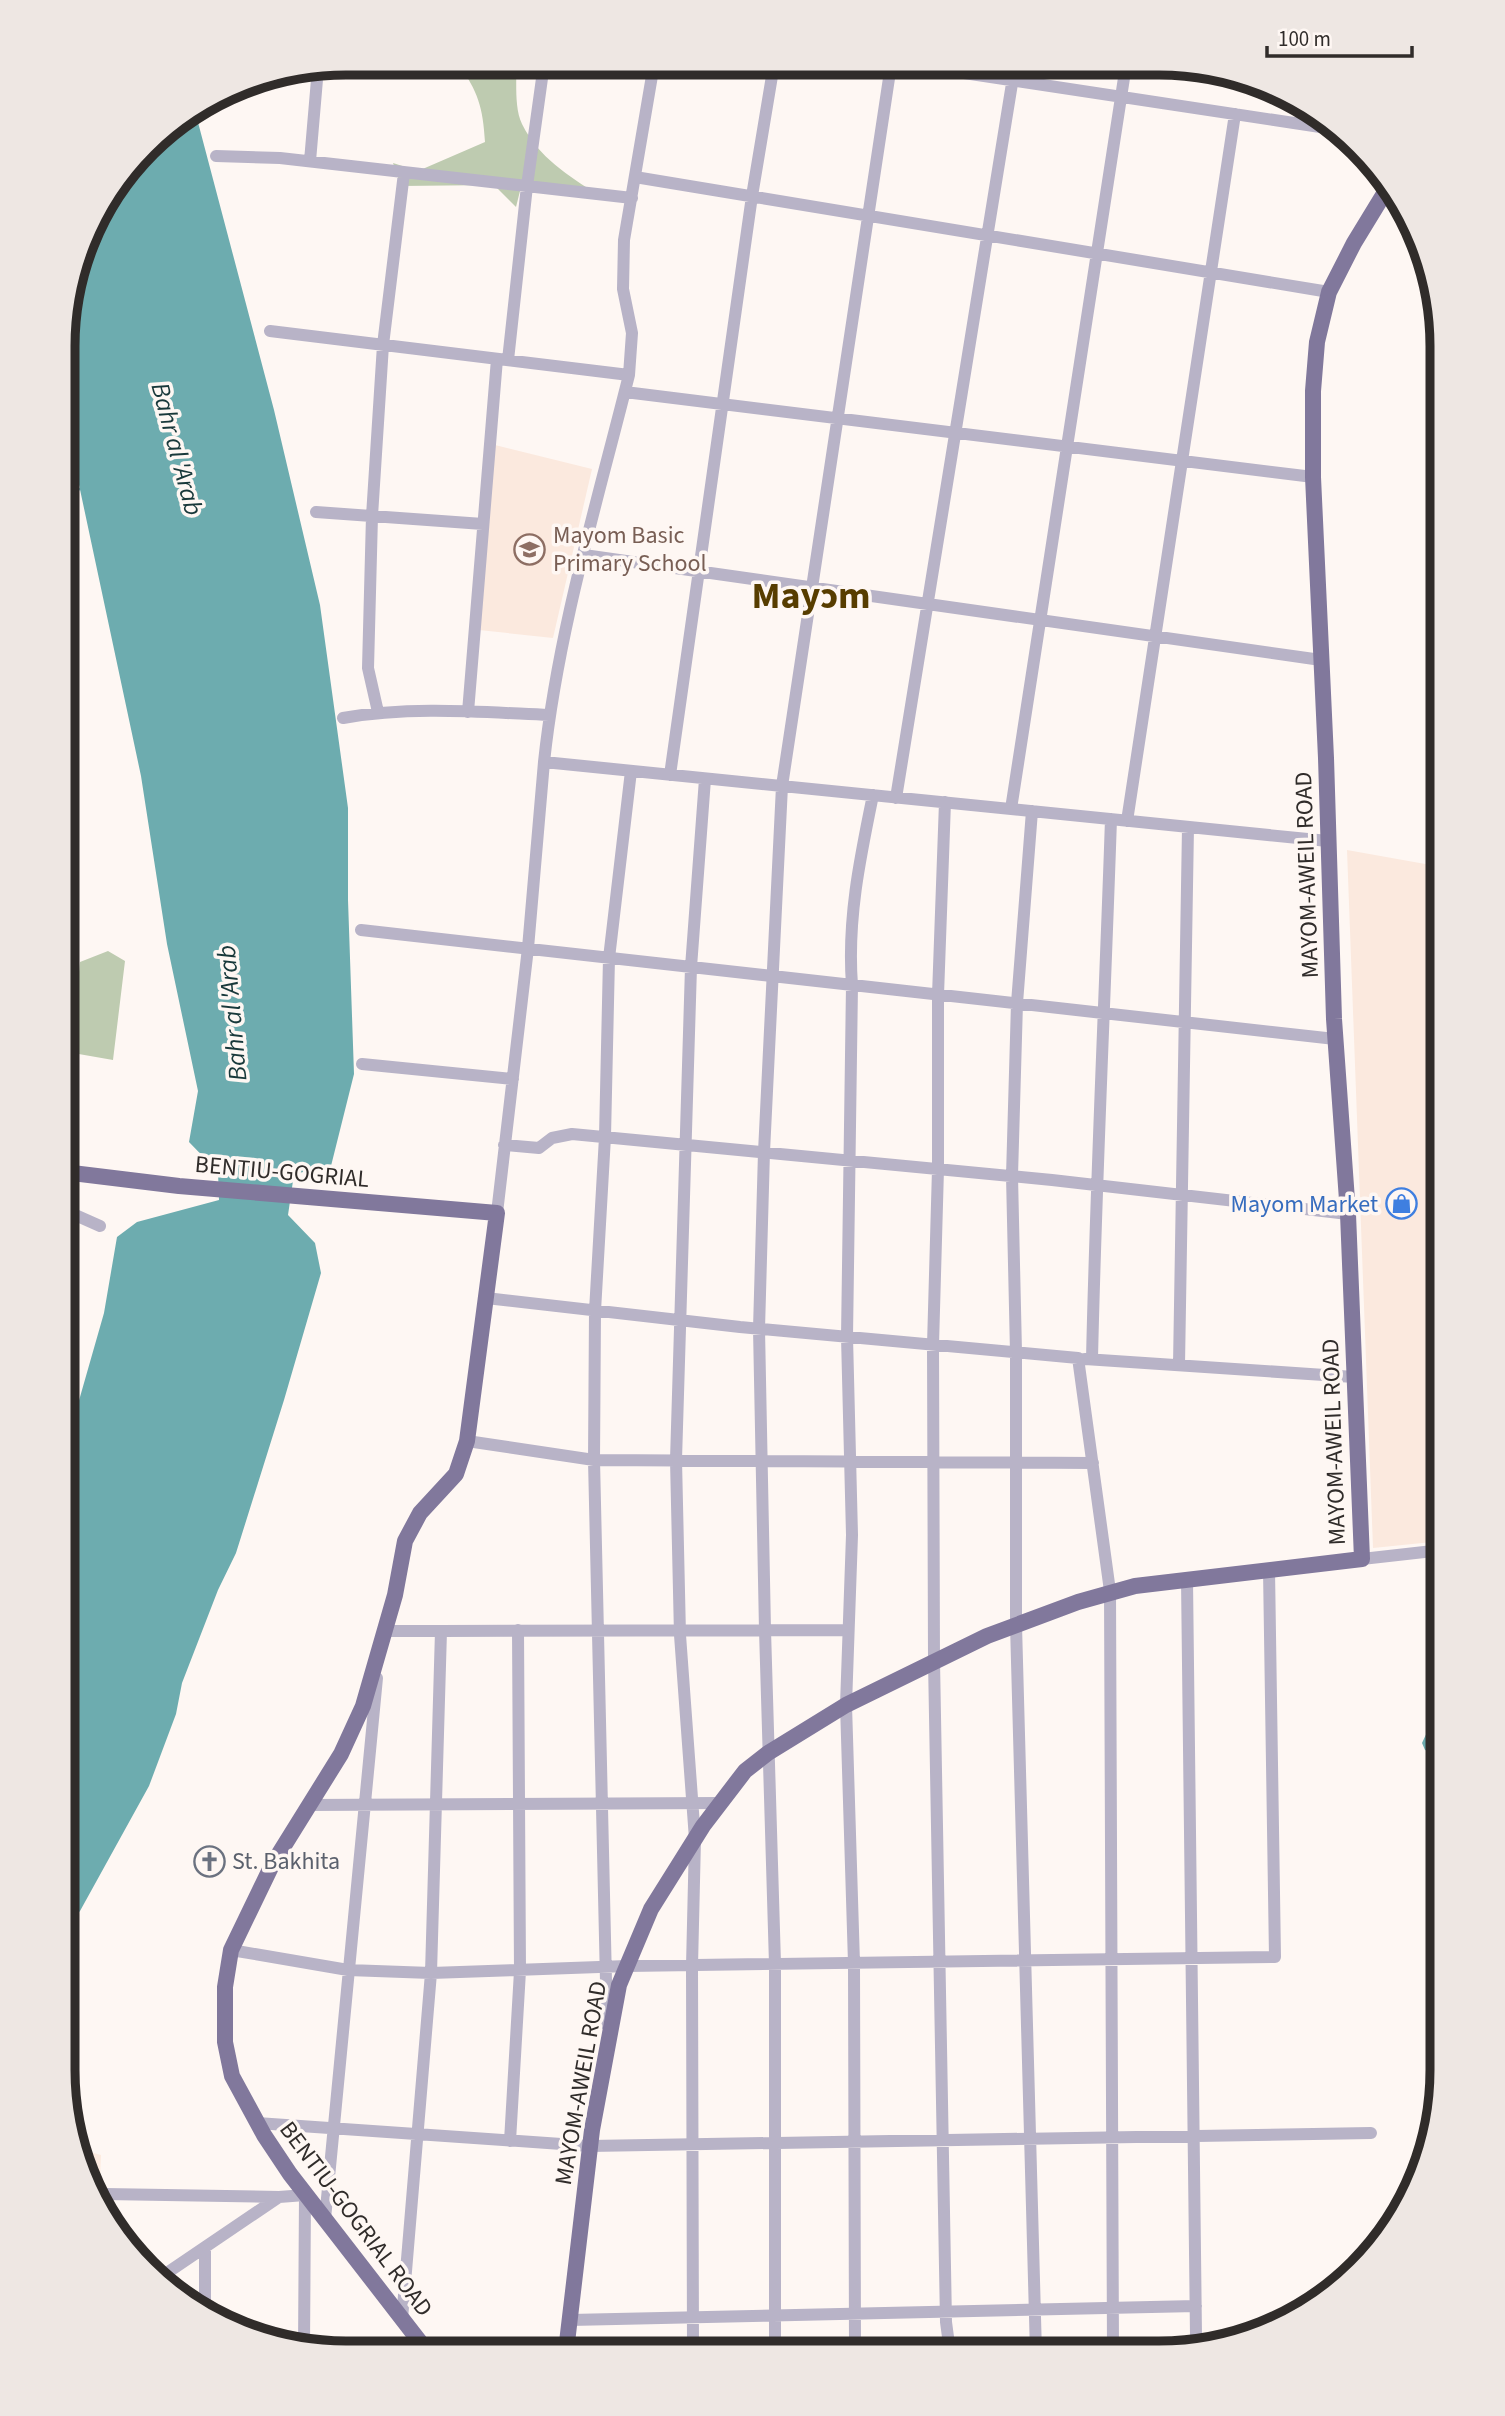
<svg xmlns="http://www.w3.org/2000/svg" width="1505" height="2416" viewBox="0 0 1505 2416" font-family="'Source Sans 3',sans-serif">
	<rect width="100%" height="100%" fill="#fef7f3"/>
	<path fill="#fbe9de" d="M 495,445 L 592,469 L 553,638 L 479,630 Z
		M 1347,850 L 1442,867 L 1442,1541 L 1373,1548 Z"/>
	<path fill="#fdebe0" d="M 79,2149 L 101,2155 L 99,2203 L 84,2178 Z"/>
	<path fill="#becbb0" d="M 458,63 L 516,63 C 517,82 514,107 522,124 C 539,158 568,175 598,195 L 521,187 L 516,207 L 494,185 L 401,186 L 393,163 L 418,171 L 485,142 C 483,107 478,92 458,63 Z
		M 108,951 L 125,961 L 113,1060 L 73,1053 L 64,1048 L 64,1031 L 68,1027 L 64,1003 L 76,1002 L 80,962 Z"/>
	<path fill="#6dacaf" d="M 195,111 L 274,410 L 320,605 L 348,808 L 348,900 L 354,1074 L 331,1166 L 294,1174 L 288,1215 L 315,1243 L 321,1273 L 284,1400 L 236,1553 L 218,1590 L 182,1683 L 176,1714 L 149,1786 L 80,1911 L 63,1930 L 64,1453 L 104,1313 L 117,1237 L 137,1222 L 219,1200 L 218,1172 L 189,1142 L 198,1091 L 167,944 L 141,776 L 65,419 L 65,310 L 92,221 L 159,134 Z
		M 1442,1689 L 1441,1755 L 1425,1750 L 1422,1743 L 1429,1728 L 1430,1715 Z"/>
	<g fill="none" stroke-linecap="round" stroke-linejoin="round">
		<path stroke="#6dacaf" stroke-width="2.5" d="M 65,492 L 80,489"/>
		<path stroke="#b8b3c7" stroke-width="12" d="M 911,65 L 1340,130
			M 216,156 L 280,158 L 632,198
			M 310,161 L 318,68
			M 635,177 L 1329,292
			M 270,331 L 629,375
			M 508,360 L 527,186 L 544,64
			M 625,392 L 1313,477
			M 316,512 L 483,524
			M 584,555 L 1321,660
			M 378,712 L 368,668 L 372,516 L 383,345 L 404,173
			M 468,712 L 497,359
			M 343,718 C 411,706 480,712 549,715
			M 544,762 C 558,631 597,503 629,375 L 632,333 L 623,289 L 624,240 L 654,64
			M 670,775 L 752,196 L 774,64
			M 896,798 L 1015,65
			M 945,802 L 938,995 L 938,1169 L 933,1345 L 934,1661 L 946,2322 L 950,2352
			M 1011,809 L 1126,65
			M 1032,811 L 1017,1003 L 1012,1176 L 1016,1352 L 1016,1625 L 1036,2353
			M 1127,821 L 1235,114
			M 361,930 L 1335,1039
			M 362,1064 L 513,1079
			M 504,1145 L 539,1148 L 552,1138 L 572,1134 L 1052,1180 L 1348,1214
			M 64,1210 L 100,1226
			M 497,1213 L 528,948 L 544,762 L 1328,841
			M 486,1298 L 740,1327 L 1078,1358 L 1110,1591 L 1113,2353
			M 1085,1359 L 1354,1377
			M 1092,1359 C 1096,1179 1105,999 1111,819
			M 1179,1365 L 1188,827
			M 467,1441 L 594,1460 L 1093,1463
			M 1362,1559 L 1442,1550
			M 1187,1580 L 1196,2336
			M 385,1631 L 441,1631
			M 309,1805 L 720,1803
			M 231,1950 L 348,1970 L 431,1973 L 627,1966 L 1275,1957 L 1269,1570
			M 607,2025 L 594,1460 L 595,1311 L 605,1137 L 609,958 L 631,771
			M 257,2123 L 590,2146 L 1371,2133
			M 510,2141 L 520,1971 L 518,1630
			M 105,2194 L 279,2197
			M 325,2219 L 377,1678
			M 158,2279 L 279,2197 L 305,2195 L 304,2349
			M 205,2312 L 205,2247
			M 402,2319 L 431,1973 L 441,1631 L 848,1630
			M 570,2320 L 1196,2306
			M 693,2352 L 692,1966 L 695,1839 L 680,1635 L 676,1460 L 691,967 L 705,779
			M 775,2352 L 775,1964 L 765,1630 L 759,1329 L 764,1152 L 782,786 L 891,65
			M 855,2352 L 854,1963 L 846,1705 L 852,1535 L 847,1337 L 852,985 C 847,920 860,858 873,795"/>
		<path stroke="#81789c" stroke-width="16" d="M 64,1172 L 179,1186 L 497,1213 L 467,1441 L 456,1474 L 420,1513 L 405,1541 L 395,1595 L 363,1706 L 341,1754 L 272,1865 L 231,1950 L 225,1987 L 225,2042 L 232,2076 L 264,2135 L 290,2174 L 427,2351
			M 566,2351 L 592,2130 L 619,1985 L 651,1909 L 703,1826 L 745,1771 L 768,1753 L 846,1705 L 987,1636 L 1078,1602 L 1135,1586 L 1362,1559 L 1348,1214 L 1334,1019 L 1326,758 L 1313,477 L 1313,391 L 1317,342 L 1329,292 L 1354,243 L 1390,184"/>
	</g>
	<defs>
		<symbol id="school-ring" viewBox="-11 -11 22 22"><circle r="9.5" fill="#fef7f3" stroke="#8d6e63" stroke-width="1.5"/><path d="M0-5L7-2L0 1L-7-2ZM-4 1L0 2.5L4 1V4Q0 6-4 4Z" fill="#8d6e63"/></symbol>
		<symbol id="shop-ring" viewBox="-11 -11 22 22"><circle r="9.5" fill="#fef7f3" stroke="#3f7fe0" stroke-width="1.5"/><path d="M-5-2.5h2.3a2.7 3.5 0 0 1 5.4 0H5L5.5 6h-11ZM-1.5-2.5h3a1.5 2.3 0 0 0-3 0Z" fill="#3f7fe0"/></symbol>
		<symbol id="church-ring" viewBox="-11 -11 22 22"><circle r="9.5" fill="#fef7f3" stroke="#6b7280" stroke-width="1.5"/><path d="M-1.2-6h2.4v3.5h3.3v2.4h-3.3V6h-2.4V-.1h-3.3v-2.4h3.3Z" fill="#6b7280"/></symbol>
	</defs>
	<g fill-rule="evenodd">
		<use href="#school-ring" x="512" y="532" width="35" height="35"/>
		<use href="#shop-ring" x="1384" y="1186" width="35" height="35"/>
		<use href="#church-ring" x="192" y="1844" width="35" height="35"/>
	</g>
	<g text-anchor="middle" dominant-baseline="central" stroke-width="7" stroke-linejoin="round" paint-order="stroke">
		<g font-size="24" fill="#785e54" stroke="#fef7f3" text-anchor="start">
			<text x="553" y="535">Mayom Basic<tspan x="553" dy="28">Primary School</tspan></text>
		</g>
		<g font-size="24" fill="#302c2a" stroke="#fef7f3">
			<text transform="translate(1307 875) rotate(-92)">MAYOM-AWEIL ROAD</text>
			<text transform="translate(282 1172) rotate(5)">BENTIU-GOGRIAL</text>
			<text transform="translate(1334 1442) rotate(-92)">MAYOM-AWEIL ROAD</text>
			<text transform="translate(581 2083) rotate(-80)">MAYOM-AWEIL ROAD</text>
			<text transform="translate(356 2219) rotate(53)">BENTIU-GOGRIAL ROAD</text>
		</g>
		<g font-size="24" fill="#366cbe" stroke="#fef7f3" text-anchor="end">
			<text x="1378" y="1204">Mayom Market</text>
		</g>
		<g font-size="24" fill="#5b616d" stroke="#fef7f3" text-anchor="start">
			<text x="232" y="1861">St. Bakhita</text>
		</g>
		<g font-size="26" font-style="italic" fill="#18383a" stroke="#fef7f3">
			<text transform="translate(177 449) rotate(75)">Bahr al 'Arab</text>
			<text transform="translate(232 1013) rotate(-95)">Bahr al 'Arab</text>
		</g>
		<g font-size="38" font-weight="bold" fill="#573d00" stroke="#fef7f3">
			<text x="811" y="596">Mayɔm</text>
		</g>
	</g>
	<path d="M0 0H1505V2416H0ZM346 75H1159A271 271 0 0 1 1430 346V2070A271 271 0 0 1 1159 2341H346A271 271 0 0 1 75 2070V346A271 271 0 0 1 346 75Z" fill="#eee7e3" fill-rule="evenodd"/>
	<path fill="none" stroke="#302c2a" stroke-width="9" d="M346 75H1159A271 271 0 0 1 1430 346V2070A271 271 0 0 1 1159 2341H346A271 271 0 0 1 75 2070V346A271 271 0 0 1 346 75Z"/>
	<path d="M1267 46v10h145v-10" fill="none" stroke="#302c2a" stroke-width="3.5"/>
	<text x="1278" y="46" font-size="21" fill="#302c2a" stroke="#fef7f3" stroke-width="5" paint-order="stroke">100 m</text>
</svg>
